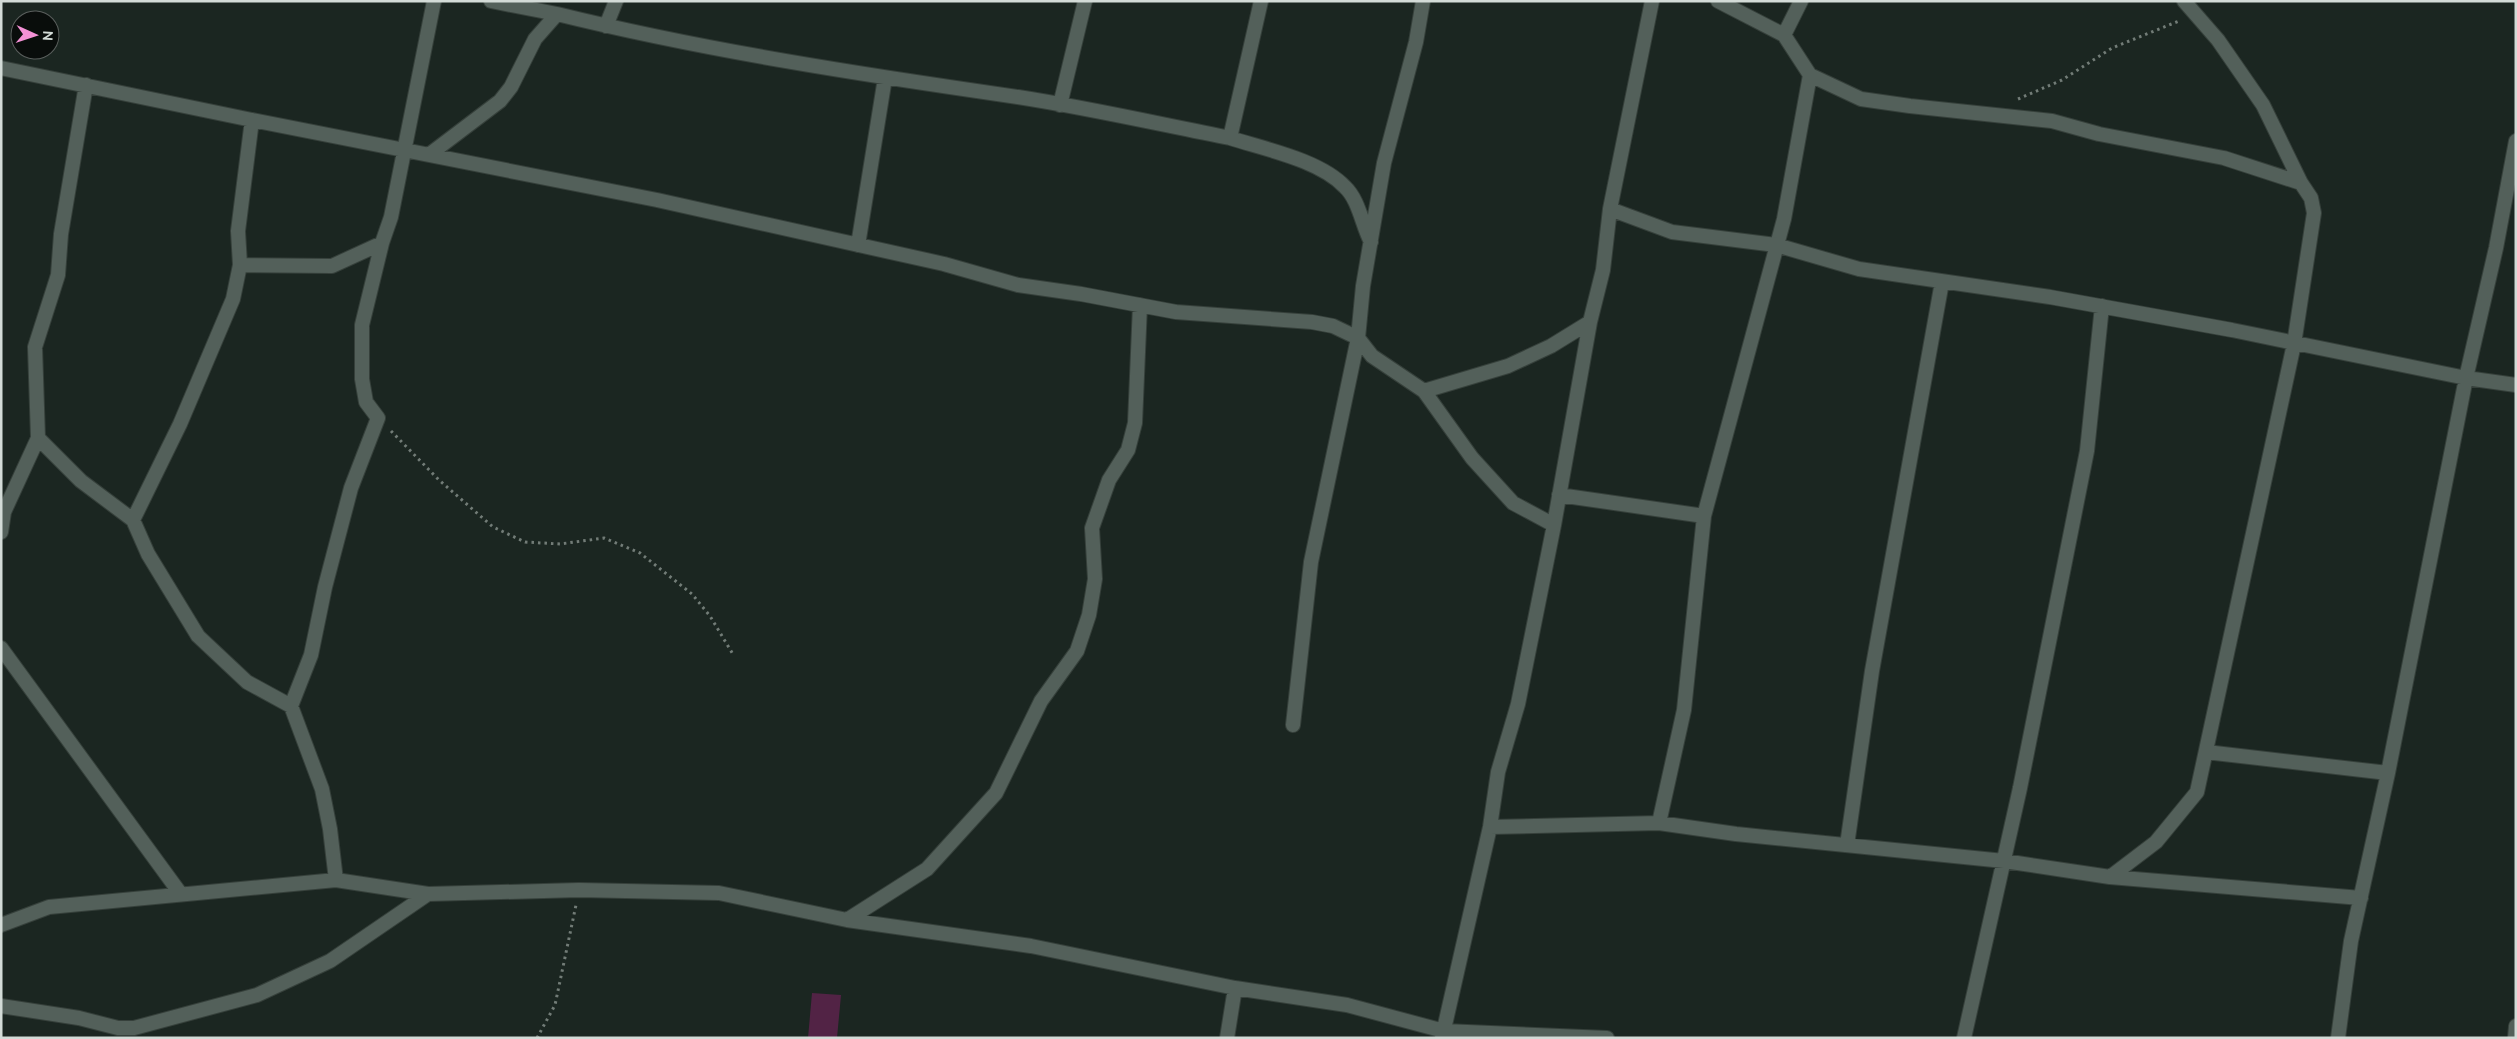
<svg xmlns="http://www.w3.org/2000/svg" width="2517" height="1039" viewBox="0 0 2517 1039" font-family="Ubuntu,sans-serif">
	<rect width="100%" height="100%" fill="#1b2621"/>
	<path fill="#522345" d="M 812,993 L 841,995 L 837,1038 L 808,1038 Z"/>
	<g fill="none" stroke-linecap="round" stroke-linejoin="round">
		<defs>
			<path id="minor" d="M 491,1 L 557,14
				M 1718,1 L 1784,35 L 1810,75 L 1861,99 L 1910,106 L 2052,121 L 2099,134 L 2224,158 L 2301,183 L 2311,198 L 2314,213 L 2294,344 L 2197,792 L 2156,842 L 2110,877
				M 2184,1 L 2218,40 L 2263,105 L 2301,183
				M 606,26 L 616,1
				M 1784,35 L 1801,1
				M 1,68 L 252,120 L 657,200 L 944,264 L 1018,285 L 1081,294 L 1176,312 L 1312,322 L 1333,326 L 1358,338 L 1372,356 L 1424,391 L 1472,458 L 1513,503 L 1554,525
				M 1060,105 L 1085,1
				M 1230,138 C 1264,149 1320,160 1345,187 C 1359,200 1362,225 1371,242
				M 2516,141 L 2496,248 L 2466,378 L 2516,385
				M 430,154 L 500,101 L 511,87 L 535,39 L 557,14 C 707,51 865,75 1018,97 C 1089,108 1159,124 1230,138 L 1261,1
				M 1610,209 L 1672,232 L 1776,245 L 1859,269 L 2050,297 L 2232,330 L 2466,378 L 2388,773 L 2351,941 L 2338,1038
				M 858,245 L 885,78
				M 240,265 L 332,266 L 382,243
				M 1424,391 L 1508,366 L 1551,346 L 1590,322
				M 38,438 L 81,481 L 133,520 L 180,424 L 233,299 L 240,265 L 238,231 L 252,120
				M 1559,495 L 1704,516 L 1684,710 L 1659,823
				M 1704,516 L 1784,219 L 1810,75
				M 133,520 L 148,554 L 198,636 L 247,682 L 291,706 L 311,655 L 325,587 L 351,488 L 378,418 L 366,402 L 362,379 L 362,325 L 382,243 L 391,217 L 434,1
				M 1,532 L 4,512 L 38,438 L 35,347 L 58,275 L 61,234 L 86,85
				M 1,648 L 180,893
				M 291,706 L 322,789 L 330,829 L 336,880
				M 1293,725 L 1311,562 L 1358,338 L 1363,286 L 1384,163 L 1416,42 L 1423,1
				M 2206,752 L 2388,773
				M 1490,827 L 1659,823 L 1736,834 L 2004,861 L 2110,877 L 2361,898
				M 1847,845 L 1872,671 L 1942,282
				M 847,920 L 927,869 L 996,793 L 1041,701 L 1077,651 L 1089,615 L 1095,579 L 1092,528 L 1109,480 L 1128,450 L 1135,423 L 1140,305
				M 1,925 L 49,907 L 336,880 L 428,894 L 579,890 L 719,893 L 847,920 L 1031,946 L 1235,988 L 1347,1005 L 1444,1031 L 1607,1038
				M 1,1006 L 79,1018 L 118,1028 L 134,1028 L 257,995 L 330,961 L 428,894
				M 1227,1038 L 1235,988
				M 1442,1038 L 1490,827 L 1498,772 L 1518,704 L 1554,525 L 1590,322 L 1603,270 L 1610,209 L 1652,1
				M 1964,1038 L 2020,788 L 2087,451 L 2102,306
				M 2515,1038 L 2516,1026"/>
		</defs>
		<use href="#minor" stroke="#36403b" stroke-width="16"/>
		<path stroke="#727c77" stroke-width="3" stroke-dasharray="2.5 4" stroke-linecap="butt" d="M 2018,99 L 2062,80 L 2112,48 L 2179,21
			M 391,431 L 439,480 L 493,527 L 525,542 L 560,544 L 604,538 L 640,553 L 692,594 L 710,616 L 734,656
			M 537,1038 L 555,1005 L 576,905"/>
		<use href="#minor" stroke="#53605a" stroke-width="14"/>
	</g>
	<rect width="2517" height="1039" fill="none" stroke="#d3dbd7" stroke-width="5"/>
	<g transform="translate(35 35) rotate(93)"><circle r="24" fill="#090d0b" stroke="#5a5f5d"/>
	<path d="M0-4L9 19L0 12L-9 19Z" fill="#f391d5"/>
	<text y="-8" font-size="14" font-weight="bold" text-anchor="middle" fill="#d3dbd7">N</text>
	</g>
</svg>
